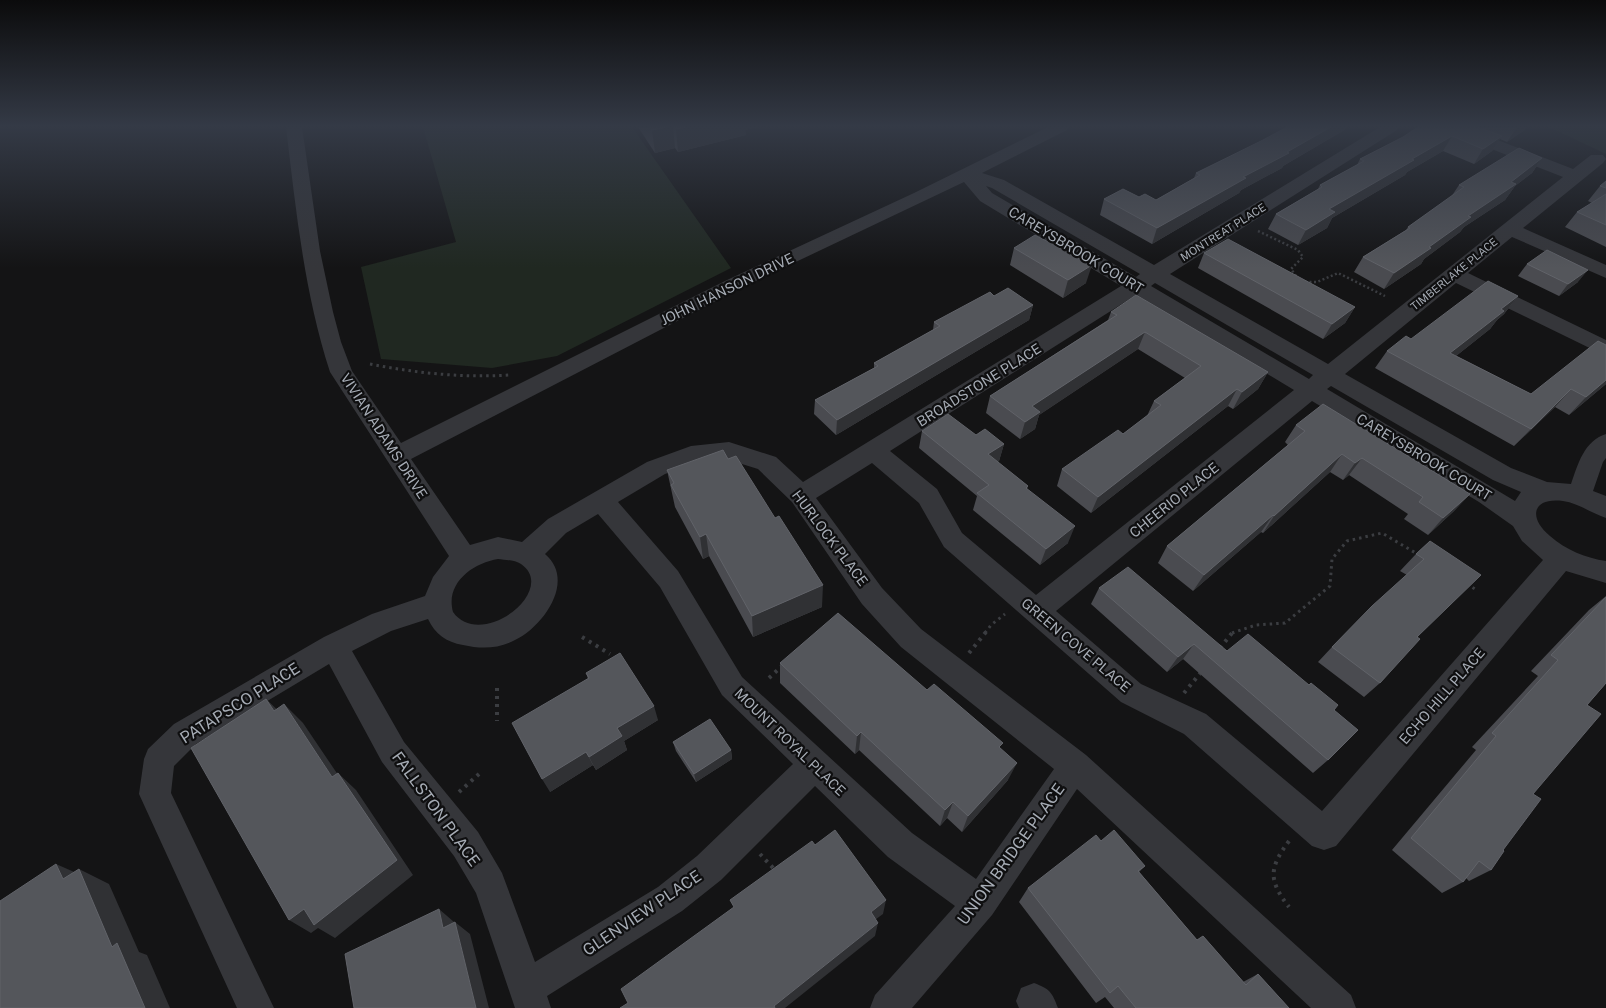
<svg xmlns="http://www.w3.org/2000/svg" width="1606" height="1008" viewBox="0 0 1606 1008" font-family="'Public Sans',sans-serif">
	<rect width="100%" height="100%" fill="#141415"/>
	<path fill="#202821" d="M 423,127 L 632,127 L 731,268 L 557,356 L 492,368 L 381,359 L 361,267 L 456,242 Z
		M 1549,127 L 1606,127 L 1606,154 Z"/>
	<g fill="none" stroke-linecap="round" stroke-linejoin="round">
		<path stroke="#3b3d41" stroke-width="2.5" stroke-dasharray="2 2.5" stroke-linecap="butt" d="M 1258,231 L 1298,250 L 1303,257 L 1291,269 L 1296,276
			M 1305,282 L 1317,282 L 1338,273 L 1385,296"/>
		<path stroke="#3b3d41" stroke-width="3" stroke-dasharray="2.5 4" stroke-linecap="butt" d="M 370,364 C 416,373 462,378 509,375
			M 1467,584 L 1475,589
			M 985,633 L 991,625 L 1005,614
			M 1232,633 L 1256,625 L 1285,623 L 1330,586 L 1332,559 L 1347,541 L 1382,533 L 1419,555"/>
		<path stroke="#3b3d41" stroke-width="4" stroke-dasharray="3 5" stroke-linecap="butt" d="M 582,637 L 610,654
			M 1220,648 L 1232,633 L 1235,632
			M 969,653 L 986,632
			M 769,678 L 782,666
			M 497,688 L 497,721
			M 1184,693 L 1202,671
			M 459,792 L 479,774
			M 1289,841 C 1269,868 1268,880 1289,907
			M 760,854 L 775,870"/>
		<path fill="#35363a" fill-rule="evenodd" d="M 286,127 L 302,127 L 320,251 L 333,312 L 341,342 L 352,371 L 401,443 L 727,280 L 914,193 L 1048,127 L 1069,127 L 1067,130 L 982,173 L 1004,180 L 1154,265 L 1380,127 L 1399,127 L 1397,130 L 1170,274 L 1328,364 L 1563,177 L 1443,130 L 1441,127 L 1464,127 L 1573,169 L 1591,155 L 1603,155 L 1606,159 L 1603,163 L 1523,228 L 1606,265 L 1606,278 L 1512,237 L 1468,273 L 1606,340 L 1606,356 L 1456,283 L 1345,374 L 1511,468 L 1547,482 L 1571,484 C 1578,464 1584,441 1606,434 L 1606,458 L 1603,462 L 1593,491 L 1606,496 L 1606,518 C 1591,513 1578,503 1563,501 C 1532,497 1528,518 1550,536 C 1566,550 1586,558 1606,561 L 1606,583 L 1566,571 L 1336,846 L 1324,850 L 1312,846 L 1184,734 L 1121,702 L 944,547 L 919,503 L 872,463 L 816,498 L 882,588 L 921,629 L 1086,755 L 1351,995 L 1356,1008 L 1311,1008 L 1077,789 L 992,915 L 912,1008 L 870,1008 L 875,995 L 955,906 L 888,857 L 815,786 L 721,880 L 682,911 L 547,996 L 551,1008 L 515,1008 L 476,893 L 454,856 L 382,762 L 329,664 L 196,744 L 174,766 L 171,793 L 274,1008 L 237,1008 L 139,794 L 144,759 L 148,749 L 174,724 L 324,637 L 372,614 L 425,596 L 433,577 L 449,556 L 330,372 C 304,292 296,210 286,127 ZM 964,182 L 980,201 L 1121,286 L 803,482 L 776,457 L 729,442 L 691,446 L 647,462 L 548,519 L 522,542 L 498,537 L 470,545 L 411,459 L 741,288 ZM 986,186 L 992,188 L 1140,274 L 1136,277 L 992,193 ZM 1155,283 L 1313,375 L 1309,379 L 1151,286 ZM 1136,295 L 1294,390 L 1036,595 L 962,533 L 937,489 L 890,451 ZM 1331,386 L 1493,480 L 1521,492 L 1515,501 L 1327,389 ZM 1312,401 L 1479,502 L 1513,526 L 1522,541 L 1543,560 L 1322,811 L 1206,714 L 1141,684 L 1056,611 ZM 729,460 L 758,469 L 792,502 L 862,604 L 901,647 L 1054,769 L 976,879 L 912,833 L 742,677 L 678,571 L 618,502 L 665,474 L 693,464 ZM 598,514 L 660,587 L 722,695 L 793,764 L 697,856 L 658,887 L 535,962 L 502,873 L 478,832 L 404,742 L 352,651 L 391,631 L 428,619 C 435,634 446,642 463,645 C 481,649 498,649 515,640 C 544,626 576,580 545,554 L 566,533 ZM 498,559 C 505,560 515,560 521,564 C 559,590 481,651 453,612 C 445,583 473,563 498,559 Z
			M 1034,983 C 1050,989 1052,992 1058,1008 L 1019,1008 L 1016,1001 L 1021,988 Z"/>
	</g>
	<path fill="#4a4b50" d="M 638,127 L 757,127 L 745,130 L 746,135 L 678,152 L 675,148 L 655,153 Z
		M 1418,127 L 1527,127 L 1526,129 L 1507,142 L 1500,139 L 1492,151 L 1474,164 L 1443,151 L 1407,172 L 1405,175 L 1332,218 L 1327,228 L 1298,245 L 1268,229 L 1276,214 L 1318,189 L 1320,185 L 1357,165 L 1360,159 L 1403,137 Z
		M 1346,129 L 1283,166 L 1282,168 L 1241,190 L 1239,193 L 1152,244 L 1100,215 L 1104,199 L 1139,197 L 1156,200 L 1194,178 L 1196,173 Z
		M 1542,158 L 1532,173 L 1515,186 L 1505,200 L 1464,227 L 1460,232 L 1424,259 L 1421,264 L 1384,289 L 1354,272 L 1363,257 L 1406,230 L 1408,227 L 1451,197 L 1459,185 Z
		M 1606,181 L 1606,247 L 1565,227 L 1577,212 L 1592,203 L 1588,201 L 1600,186 Z
		M 1014,248 L 1086,283 L 1063,298 L 1010,265 Z
		M 1204,253 L 1355,307 L 1345,323 L 1323,339 L 1198,268 Z
		M 1527,264 L 1578,282 L 1559,296 L 1518,276 Z
		M 994,296 L 1033,305 L 1029,320 L 836,435 L 814,414 L 815,400 L 874,368 L 874,363 L 933,330 L 934,322 Z
		M 1518,296 L 1504,314 L 1497,320 L 1490,329 L 1456,356 L 1531,394 L 1606,345 L 1606,384 L 1569,415 L 1555,407 L 1514,446 L 1375,368 L 1387,351 L 1411,339 Z
		M 1111,312 L 1268,372 L 1258,389 L 1233,409 L 1228,406 L 1091,513 L 1057,486 L 1062,469 L 1123,434 L 1147,416 L 1154,401 L 1185,378 L 1138,349 L 1039,415 L 1035,429 L 1020,439 L 986,413 L 990,396 L 1108,320 Z
		M 1296,425 L 1470,494 L 1454,511 L 1428,535 L 1404,519 L 1408,514 L 1349,475 L 1343,480 L 1330,472 L 1263,533 L 1261,532 L 1193,591 L 1158,563 L 1167,546 L 1288,445 L 1285,442 Z
		M 922,431 L 976,435 L 1004,444 L 999,461 L 997,462 L 1028,486 L 1027,489 L 1068,543 L 1040,565 L 973,510 L 977,496 L 919,448 Z
		M 728,459 L 822,607 L 753,637 L 709,556 L 703,559 L 675,507 L 667,470 Z
		M 1430,541 L 1417,637 L 1380,683 L 1364,697 L 1318,662 L 1332,647 L 1407,575 L 1400,571 L 1416,554 Z
		M 1099,588 L 1227,651 L 1334,710 L 1328,760 L 1313,773 L 1183,659 L 1167,672 L 1091,604 Z
		M 1606,596 L 1606,683 L 1587,705 L 1533,794 L 1503,850 L 1491,870 L 1469,881 L 1466,878 L 1463,882 L 1442,893 L 1392,850 L 1476,750 L 1472,747 L 1538,676 L 1531,671 L 1589,610 Z
		M 780,663 L 927,690 L 1001,749 L 1008,780 L 962,832 L 947,818 L 940,826 L 859,750 L 855,754 L 780,683 Z
		M 586,673 L 658,720 L 624,741 L 627,750 L 596,770 L 593,765 L 550,792 L 588,679 Z
		M 673,742 L 731,750 L 732,759 L 696,782 L 676,751 Z
		M 1101,841 L 1145,866 L 1139,872 L 1197,940 L 1203,936 L 1243,982 L 1258,974 L 1289,1008 L 1114,1008 L 1105,997 L 1096,1003 L 1019,902 L 1028,888 Z"/>
	<path fill="#303134" d="M 667,127 L 673,127 L 675,148 L 655,153 L 652,130 Z
		M 686,127 L 757,127 L 745,130 L 746,135 L 678,152 L 676,129 Z
		M 1331,127 L 1347,127 L 1346,129 L 1283,166 L 1282,168 L 1241,190 L 1239,193 L 1152,244 L 1157,228 L 1243,177 Z
		M 1517,127 L 1527,127 L 1526,129 L 1507,142 Z
		M 1452,136 L 1443,151 L 1407,172 L 1405,175 L 1332,218 L 1327,228 L 1298,245 L 1306,230 L 1329,209 L 1412,159 Z
		M 1502,136 L 1492,151 L 1474,164 L 1483,149 Z
		M 1542,158 L 1532,173 L 1515,186 L 1505,200 L 1464,227 L 1460,232 L 1424,259 L 1421,264 L 1384,289 L 1394,273 L 1429,247 L 1468,216 Z
		M 1092,265 L 1086,283 L 1063,298 L 1068,280 Z
		M 1588,270 L 1578,282 L 1559,296 L 1568,284 Z
		M 1518,296 L 1504,314 L 1497,320 L 1490,329 L 1437,371 L 1450,353 L 1501,309 Z
		M 1033,305 L 1029,320 L 836,435 L 837,420 Z
		M 1355,307 L 1345,323 L 1323,339 L 1332,324 Z
		M 1145,332 L 1138,349 L 1039,415 L 1035,429 L 1020,439 L 1025,422 L 1032,406 Z
		M 1268,372 L 1258,389 L 1233,409 L 1242,392 Z
		M 1606,380 L 1606,384 L 1569,415 L 1586,397 Z
		M 1237,389 L 1228,406 L 1091,513 L 1098,497 Z
		M 1571,389 L 1555,407 L 1514,446 Z
		M 1004,444 L 999,461 L 983,472 L 988,454 Z
		M 1342,454 L 1330,472 L 1263,533 L 1274,516 Z
		M 1362,458 L 1349,475 L 1343,480 L 1355,463 Z
		M 1470,494 L 1454,511 L 1428,535 L 1443,518 Z
		M 1273,515 L 1261,532 L 1193,591 L 1204,575 Z
		M 1075,526 L 1068,543 L 1040,565 L 1046,549 Z
		M 706,534 L 709,556 L 703,559 L 700,537 Z
		M 823,585 L 822,607 L 753,637 L 752,616 Z
		M 1194,644 L 1183,659 L 1167,672 L 1178,657 Z
		M 266,699 L 286,718 L 274,711 Z
		M 284,704 L 303,723 L 351,794 L 332,777 Z
		M 654,706 L 658,720 L 624,741 L 627,750 L 596,770 L 589,757 L 617,728 Z
		M 861,732 L 859,750 L 855,754 L 857,736 Z
		M 731,750 L 732,759 L 696,782 L 694,774 Z
		M 586,752 L 593,765 L 550,792 L 542,779 Z
		M 1017,763 L 1008,780 L 962,832 L 968,816 Z
		M 338,773 L 356,790 L 413,875 L 335,938 L 318,928 L 311,933 L 289,920 Z
		M 953,802 L 947,818 L 940,826 L 945,810 Z
		M 56,864 L 81,875 L 79,869 L 109,884 L 139,952 L 147,955 L 170,1008 L 145,1008 L 112,947 L 63,879 Z
		M 886,900 L 883,914 L 868,925 L 871,912 Z
		M 439,909 L 454,922 L 459,940 L 443,928 Z
		M 455,922 L 470,934 L 489,1008 L 476,1008 Z
		M 878,923 L 875,936 L 785,1008 L 774,1008 L 774,1006 Z"/>
	<path fill="#54565b" stroke="#616369" d="M 650,127 L 667,127 L 652,130 Z
		M 674,127 L 686,127 L 676,129 Z
		M 1287,127 L 1331,127 L 1287,152 L 1289,153 L 1243,177 L 1246,178 L 1157,228 L 1104,199 L 1123,189 L 1139,197 L 1145,194 L 1156,200 L 1200,175 L 1196,173 L 1263,140 Z
		M 1418,127 L 1477,127 L 1502,136 L 1483,149 L 1452,136 L 1412,159 L 1414,160 L 1329,209 L 1335,212 L 1306,230 L 1276,214 L 1322,187 L 1320,185 L 1364,161 L 1360,159 L 1403,137 Z
		M 1519,148 L 1542,158 L 1511,182 L 1516,184 L 1468,216 L 1471,217 L 1429,247 L 1431,248 L 1394,273 L 1363,257 L 1410,228 L 1408,227 L 1464,187 L 1459,185 Z
		M 1606,181 L 1606,188 L 1600,186 Z
		M 1606,194 L 1606,225 L 1577,212 Z
		M 1035,235 L 1092,265 L 1068,280 L 1014,248 Z
		M 1228,239 L 1355,307 L 1332,324 L 1204,253 Z
		M 1547,250 L 1588,270 L 1568,284 L 1527,264 Z
		M 1488,281 L 1518,296 L 1501,309 L 1504,311 L 1450,353 L 1531,394 L 1598,341 L 1606,345 L 1606,380 L 1586,397 L 1571,389 L 1531,429 L 1387,351 L 1406,336 L 1411,339 Z
		M 1008,288 L 1033,305 L 837,420 L 815,400 L 878,366 L 874,363 L 940,326 L 934,322 L 990,292 L 994,296 Z
		M 1136,295 L 1268,372 L 1242,392 L 1237,389 L 1098,497 L 1062,469 L 1118,430 L 1123,434 L 1161,405 L 1154,401 L 1201,366 L 1145,332 L 1032,406 L 1040,412 L 1025,422 L 990,396 L 1117,315 L 1111,312 Z
		M 1323,404 L 1470,494 L 1443,518 L 1419,502 L 1423,497 L 1362,458 L 1355,463 L 1342,454 L 1274,516 L 1273,515 L 1204,575 L 1167,546 L 1305,431 L 1296,425 Z
		M 948,414 L 976,435 L 985,429 L 1004,444 L 988,454 L 1028,486 L 1026,488 L 1075,526 L 1046,549 L 977,493 L 989,485 L 922,431 Z
		M 723,450 L 728,459 L 736,456 L 775,518 L 779,516 L 823,585 L 752,616 L 706,534 L 700,537 L 671,485 L 674,483 L 667,470 Z
		M 1430,541 L 1481,575 L 1417,637 L 1420,639 L 1380,683 L 1332,647 L 1372,606 L 1424,559 L 1416,554 Z
		M 1128,567 L 1227,651 L 1248,634 L 1309,685 L 1311,683 L 1338,705 L 1334,710 L 1358,730 L 1328,760 L 1194,644 L 1178,657 L 1099,588 Z
		M 1606,597 L 1606,683 L 1587,705 L 1601,714 L 1533,794 L 1541,799 L 1503,850 L 1504,851 L 1491,870 L 1479,861 L 1463,882 L 1411,838 L 1496,736 L 1492,733 L 1558,660 L 1551,655 Z
		M 838,613 L 927,690 L 934,684 L 1003,743 L 999,747 L 1017,763 L 968,816 L 953,802 L 945,810 L 861,732 L 857,736 L 780,663 Z
		M 620,653 L 654,706 L 617,728 L 622,736 L 589,757 L 586,752 L 542,779 L 512,723 L 589,678 L 586,673 Z
		M 266,699 L 274,711 L 284,704 L 332,777 L 338,773 L 397,860 L 314,925 L 304,909 L 289,920 L 191,748 Z
		M 710,719 L 731,750 L 694,774 L 673,742 Z
		M 835,830 L 886,900 L 871,912 L 878,923 L 774,1006 L 775,1008 L 620,1008 L 628,1003 L 621,989 L 734,907 L 730,900 L 812,841 L 815,845 Z
		M 1114,830 L 1145,866 L 1138,871 L 1197,940 L 1203,936 L 1246,985 L 1258,974 L 1289,1008 L 1136,1008 L 1118,986 L 1110,993 L 1028,888 L 1096,835 L 1101,841 Z
		M 56,864 L 63,879 L 79,869 L 112,947 L 117,943 L 145,1008 L 0,1008 L 0,901 Z
		M 439,909 L 443,928 L 455,922 L 476,1008 L 354,1008 L 345,954 Z"/>
	<linearGradient id="sky" x2="0" y2="1"><stop stop-color="#0b0b0c"/><stop offset="0.47" stop-color="#343a46"/><stop offset="1" stop-color="#343a46" stop-opacity="0"/></linearGradient>
	<rect width="1606" height="268" fill="url(#sky)"/>
	<g text-anchor="middle" dominant-baseline="central" stroke-width="4.5" stroke-linejoin="round" paint-order="stroke">
		<g font-size="11" fill="#a6acb5" stroke="#0f0f10">
			<text transform="translate(1223 232) rotate(-32)">MONTREAT PLACE</text>
			<text transform="translate(1454 274) rotate(-39)">TIMBERLAKE PLACE</text>
		</g>
		<g font-size="14" fill="#a6acb5" stroke="#0f0f10">
			<text transform="translate(1076 250) rotate(31)">CAREYSBROOK COURT</text>
			<text transform="translate(727 289) rotate(-26)">JOHN HANSON DRIVE</text>
			<text transform="translate(979 385) rotate(-32)">BROADSTONE PLACE</text>
			<text transform="translate(384 436) rotate(57)">VIVIAN ADAMS DRIVE</text>
			<text transform="translate(1424 457) rotate(31)">CAREYSBROOK COURT</text>
			<text transform="translate(1174 500) rotate(-39)">CHEERIO PLACE</text>
			<text transform="translate(830 538) rotate(53)">HURLOCK PLACE</text>
			<text transform="translate(1076 645) rotate(40)">GREEN COVE PLACE</text>
			<text transform="translate(1442 696) rotate(-49)">ECHO HILL PLACE</text>
			<text transform="translate(790 742) rotate(44)">MOUNT ROYAL PLACE</text>
		</g>
		<g font-size="16" fill="#a6acb5" stroke="#0f0f10">
			<text transform="translate(240 703) rotate(-32)">PATAPSCO PLACE</text>
			<text transform="translate(436 809) rotate(54)">FALLSTON PLACE</text>
			<text transform="translate(1011 854) rotate(-54)">UNION BRIDGE PLACE</text>
			<text transform="translate(642 913) rotate(-34)">GLENVIEW PLACE</text>
		</g>
	</g>
</svg>
